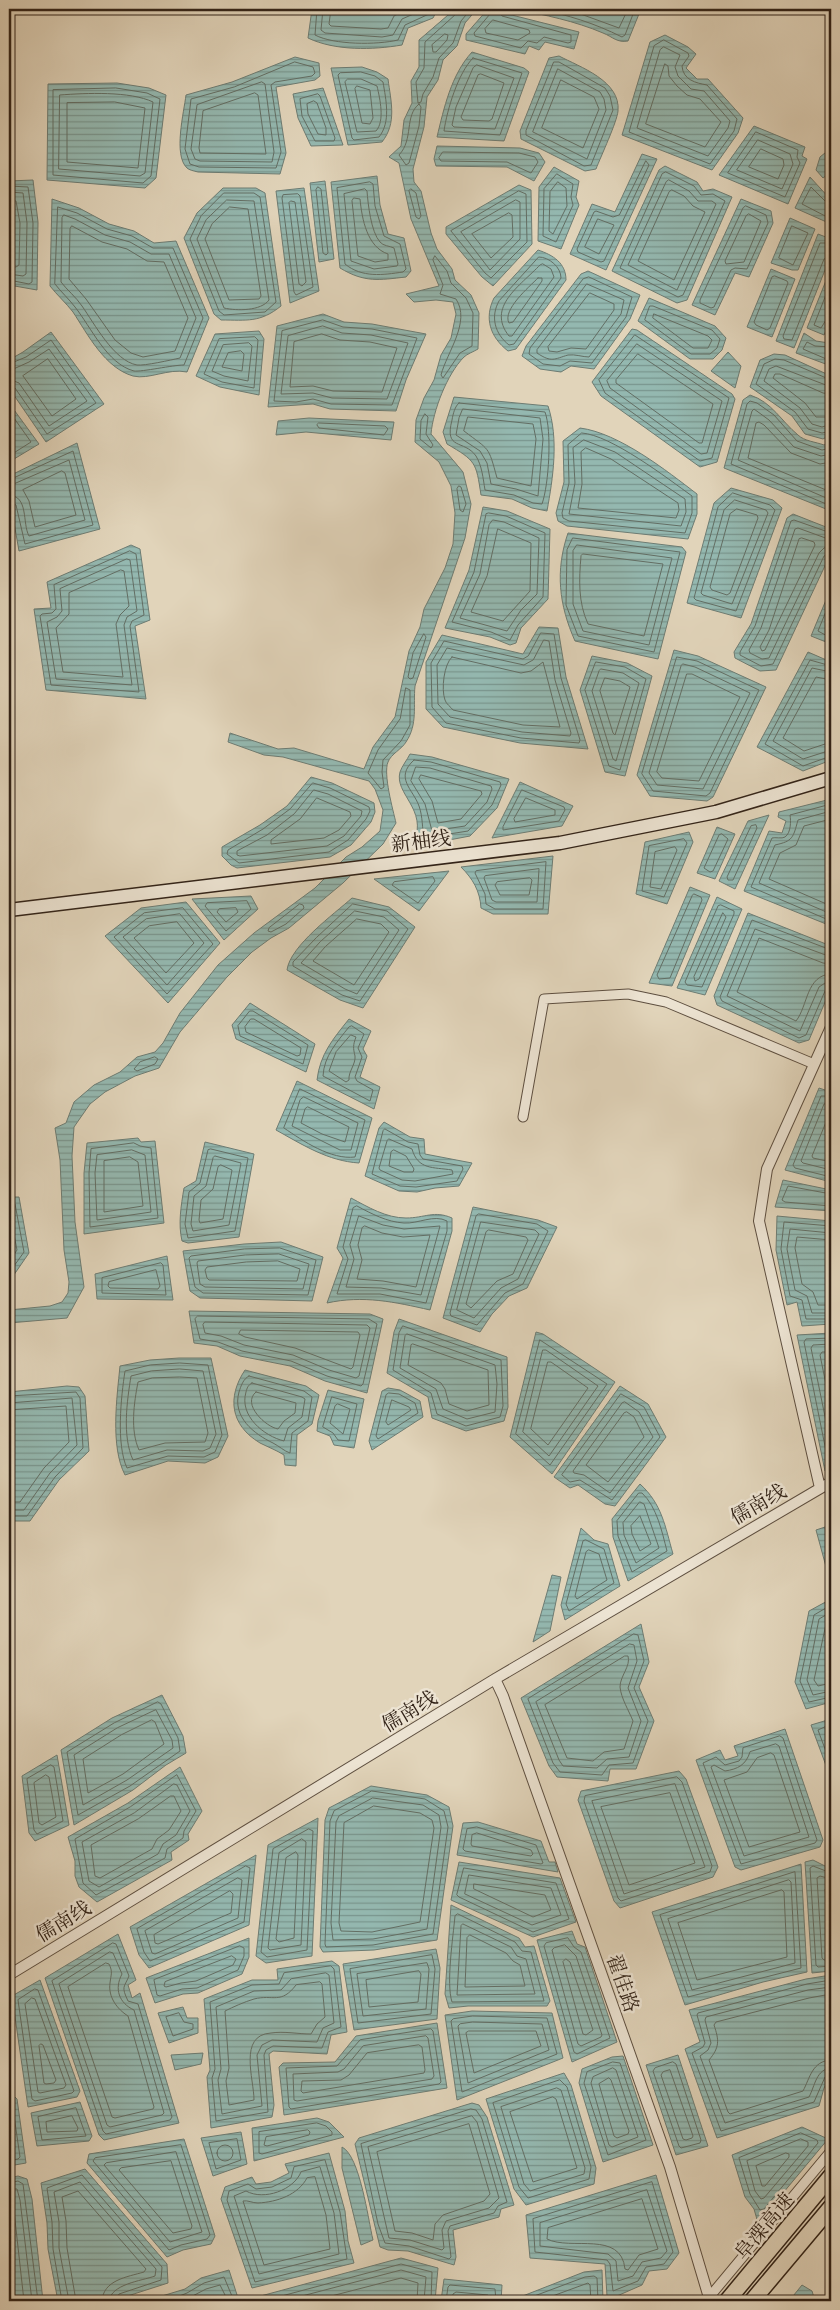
<svg xmlns="http://www.w3.org/2000/svg" width="840" height="2310" viewBox="0 0 840 2310" font-family="'EB Garamond','Noto Serif SC',serif">
	<defs>
		<pattern id="water-rules" width="6" height="5" patternUnits="userSpaceOnUse" patternTransform="scale(1.25)"><rect width="6" height="5" fill="#94b8b0"/><path d="M0 2.5h6" fill="none" stroke="#79958e"/></pattern>
	</defs>
	<rect width="100%" height="100%" fill="#e1d4ba"/>
	<filter id="stains"><feTurbulence type="fractalNoise" baseFrequency=".004" numOctaves="4"/><feColorMatrix values="0 0 0 0 .2 0 0 0 0 .09 0 0 0 0 .02 0 0 0 .5 -.17"/></filter>
	<radialGradient id="worn" r=".72"><stop offset=".6" stop-color="#630" stop-opacity="0"/><stop offset="1" stop-color="#630" stop-opacity=".3"/></radialGradient>
	<path fill="url(#water-rules)" stroke="#6d7c73" d="M 312,9 L 438,9 L 433,18 L 408,28 L 402,45 C 373,50 335,51 308,38 Z
		M 455,9 L 477,9 L 465,23 L 457,46 L 443,60 L 438,80 L 427,97 L 424,127 L 413,169 L 414,182 L 421,191 L 431,233 L 437,249 L 452,269 L 455,280 L 471,295 L 479,313 L 478,349 C 473,352 467,354 464,357 C 447,374 433,411 431,434 L 463,472 L 471,504 L 465,538 L 415,686 C 413,706 418,724 406,742 C 402,749 391,754 388,762 C 383,774 393,810 396,823 L 383,844 L 343,883 L 289,928 L 271,938 L 252,952 L 227,977 L 180,1032 L 159,1068 L 135,1076 L 105,1092 L 90,1104 L 74,1127 L 72,1156 L 75,1222 L 84,1287 L 67,1318 L 9,1323 L 9,1310 L 50,1306 L 62,1302 L 68,1293 L 69,1282 L 64,1250 L 60,1160 L 55,1128 L 66,1123 L 74,1102 L 94,1085 L 120,1072 L 137,1057 L 155,1052 L 163,1043 L 180,1013 L 218,965 L 254,933 L 315,888 L 346,857 L 362,847 L 380,831 L 383,810 L 375,789 L 369,781 L 283,757 L 264,755 L 228,742 L 230,733 L 278,749 L 294,748 L 364,769 L 373,747 L 395,717 L 409,651 L 420,627 L 424,609 L 445,568 L 453,544 L 455,513 L 451,486 L 439,462 L 415,442 L 416,420 L 424,398 L 434,380 L 441,355 L 451,338 L 456,314 L 453,302 L 436,300 L 414,302 L 406,294 L 439,286 L 411,219 L 399,163 L 389,157 L 401,146 L 404,120 L 412,103 L 411,81 L 419,67 L 419,40 Z
		M 488,9 L 579,32 L 574,49 L 545,42 L 539,50 L 529,46 L 525,54 L 466,40 L 466,34 Z
		M 515,9 L 641,9 L 628,41 C 617,43 613,37 603,33 C 575,21 545,15 515,9 Z
		M 665,35 L 688,47 L 696,54 L 686,68 L 697,79 L 708,79 L 743,118 L 738,133 L 712,170 L 622,135 L 650,42 Z
		M 472,52 L 524,68 L 529,72 L 504,141 L 437,137 C 444,108 451,75 472,52 Z
		M 559,56 C 580,67 621,81 618,111 C 617,122 601,156 596,169 L 585,171 L 521,139 L 520,131 L 549,58 Z
		M 295,57 L 319,63 L 320,76 L 315,80 L 276,87 L 286,153 L 280,174 L 198,172 C 194,171 189,170 187,168 C 173,155 184,112 186,95 L 232,82 Z
		M 362,67 L 377,72 L 388,79 C 391,102 397,123 382,142 L 348,145 L 331,68 Z
		M 117,83 L 149,88 L 166,95 L 156,178 L 145,188 L 47,180 L 48,84 Z
		M 323,88 L 343,145 L 311,146 L 298,118 L 293,94 Z
		M 754,126 L 805,147 L 802,156 L 807,159 L 788,204 L 719,175 Z
		M 437,146 L 520,148 L 539,153 L 545,162 L 534,181 L 507,167 L 436,166 L 434,159 Z
		M 831,148 L 831,172 L 823,178 L 816,170 L 820,157 Z
		M 642,154 L 657,159 L 606,270 L 570,254 L 592,204 L 615,212 Z
		M 665,166 L 697,182 L 703,191 L 713,189 L 732,197 L 687,300 L 677,303 L 612,271 L 659,170 Z
		M 554,167 L 579,181 L 576,197 L 579,205 L 561,249 L 538,241 L 539,187 Z
		M 377,176 L 380,205 L 388,234 L 404,238 L 411,271 L 406,277 C 379,280 365,283 340,268 L 331,182 Z
		M 810,177 L 831,200 L 831,224 L 795,208 Z
		M 33,180 L 38,222 L 37,290 L 9,285 L 9,181 Z
		M 325,181 L 334,259 L 319,262 L 310,183 Z
		M 519,185 L 531,190 L 532,244 L 493,286 L 482,277 L 446,234 L 446,227 Z
		M 223,188 L 256,188 L 265,193 L 281,306 C 260,323 247,320 221,320 L 214,314 L 184,238 L 197,213 Z
		M 304,188 L 319,291 L 290,303 L 276,191 Z
		M 52,199 L 79,208 L 109,224 L 134,231 L 154,243 L 176,241 L 209,318 L 187,372 C 168,368 149,380 133,376 C 105,368 88,335 73,312 C 66,303 57,295 50,286 Z
		M 741,199 L 771,211 L 773,223 L 749,277 L 735,273 L 715,315 L 692,305 Z
		M 790,218 L 815,229 L 798,270 L 792,270 L 771,263 Z
		M 818,234 L 831,239 L 831,255 L 794,348 L 776,341 Z
		M 538,250 C 553,255 566,263 566,280 L 516,349 L 508,351 C 490,337 484,318 494,298 Z
		M 831,268 L 831,319 L 824,335 L 807,328 Z
		M 771,269 L 795,279 L 772,337 L 747,327 Z
		M 588,271 L 640,295 L 630,319 L 594,369 L 571,366 L 561,372 L 540,369 L 522,356 L 526,346 L 581,274 Z
		M 649,298 L 715,326 L 726,338 L 722,350 L 713,359 L 690,359 L 638,321 Z
		M 323,314 L 344,322 L 372,324 L 426,334 L 406,380 L 396,411 L 330,409 L 313,404 L 268,407 L 277,326 Z
		M 632,329 L 637,330 L 732,394 L 735,399 L 717,462 L 700,467 L 601,396 L 592,382 Z
		M 259,331 L 264,339 L 259,395 L 220,387 L 196,376 L 215,334 Z
		M 51,332 L 104,404 L 46,442 L 9,388 L 9,360 L 23,352 Z
		M 804,333 L 816,341 L 829,343 L 831,338 L 831,366 L 796,353 Z
		M 728,352 L 741,366 L 735,388 L 711,371 Z
		M 774,354 L 785,355 L 831,376 L 830,435 L 823,439 L 805,434 L 792,416 L 750,387 L 760,360 Z
		M 750,395 C 772,402 781,421 798,435 C 804,441 816,442 824,445 L 831,442 L 831,511 L 724,468 L 743,400 Z
		M 454,397 L 548,406 C 559,439 553,478 547,511 L 532,508 L 512,499 L 481,495 C 476,462 476,461 447,444 L 443,432 Z
		M 9,403 L 39,444 L 9,462 Z
		M 309,418 L 394,422 L 391,440 L 306,432 L 276,435 L 278,421 Z
		M 580,428 C 619,433 667,471 697,494 L 697,514 L 688,539 L 567,526 L 558,521 L 556,513 L 564,482 L 563,441 Z
		M 77,443 L 100,529 L 19,551 L 9,494 L 9,476 Z
		M 731,488 L 773,500 L 782,508 L 741,618 L 687,603 L 714,503 Z
		M 483,507 L 507,511 L 550,529 L 548,599 L 521,628 L 516,643 L 510,645 L 490,637 L 445,628 L 469,570 Z
		M 793,514 L 831,529 L 831,553 L 776,670 L 760,671 L 735,658 L 734,652 L 751,624 L 787,518 Z
		M 568,533 L 682,547 L 686,552 L 658,659 L 575,641 C 559,605 555,571 568,533 Z
		M 131,545 L 140,549 L 150,620 L 135,626 L 146,699 L 46,690 L 34,609 L 51,608 L 47,582 Z
		M 831,588 L 831,644 L 811,636 Z
		M 539,627 L 558,628 L 566,677 L 588,749 L 520,743 L 443,727 L 426,709 L 426,662 L 442,635 L 523,654 Z
		M 674,650 L 698,656 L 766,687 L 713,797 L 707,801 L 650,796 L 637,775 Z
		M 808,652 L 831,662 L 831,760 L 803,771 L 757,747 Z
		M 592,656 L 627,663 L 652,676 L 625,776 L 605,772 L 580,690 Z
		M 410,754 L 432,757 L 509,779 L 497,808 L 470,836 L 428,844 L 414,842 C 428,809 394,794 400,772 C 402,766 407,760 410,754 Z
		M 311,777 L 332,783 L 374,803 L 375,812 L 371,822 L 351,845 L 330,857 L 237,868 L 231,865 L 222,856 L 222,847 L 260,825 L 287,806 Z
		M 520,782 L 573,806 L 562,826 L 492,838 Z
		M 831,799 L 831,926 L 744,891 L 769,831 L 782,833 L 786,821 L 778,817 L 779,812 Z
		M 769,815 L 735,889 L 719,881 L 748,821 Z
		M 717,827 L 735,834 L 715,879 L 697,873 Z
		M 689,832 L 693,842 L 667,904 L 636,894 L 645,842 Z
		M 553,856 L 548,914 L 493,914 L 481,908 C 480,891 473,879 461,867 Z
		M 449,871 L 419,911 L 374,879 Z
		M 690,887 L 710,895 L 672,986 L 649,983 Z
		M 251,896 L 258,909 L 224,940 L 192,899 Z
		M 717,897 L 742,909 L 705,995 L 677,988 Z
		M 352,898 L 389,907 L 415,927 L 363,1008 L 340,1000 L 287,970 C 290,946 334,914 352,898 Z
		M 186,902 L 220,943 L 168,1003 L 105,936 L 141,908 Z
		M 748,913 L 831,946 L 831,988 L 809,1040 L 799,1043 L 717,1005 L 714,996 Z
		M 250,1003 L 315,1044 L 306,1072 L 236,1039 L 232,1025 Z
		M 349,1019 L 371,1031 L 363,1049 L 367,1056 L 360,1077 L 380,1087 L 374,1109 L 317,1080 C 320,1054 333,1039 349,1019 Z
		M 297,1081 L 372,1118 L 359,1163 C 328,1161 303,1145 276,1130 Z
		M 819,1088 L 831,1092 L 831,1182 L 785,1170 Z
		M 384,1122 L 410,1137 L 424,1139 L 425,1154 L 472,1163 L 459,1186 L 435,1188 L 417,1192 L 399,1191 L 365,1176 L 379,1128 Z
		M 138,1138 L 141,1142 L 155,1141 L 164,1223 L 84,1234 L 84,1173 L 87,1143 Z
		M 205,1142 L 254,1154 L 239,1237 L 188,1243 L 182,1241 C 178,1224 181,1206 184,1188 L 196,1181 Z
		M 783,1180 L 831,1190 L 831,1211 L 775,1207 Z
		M 9,1197 L 19,1197 L 29,1253 L 9,1282 Z
		M 351,1198 C 368,1207 386,1218 406,1218 C 425,1218 434,1210 452,1218 L 452,1231 L 430,1310 C 395,1302 363,1295 327,1303 L 343,1258 L 337,1248 Z
		M 473,1207 L 538,1220 L 557,1227 L 527,1288 L 509,1296 L 492,1314 L 480,1332 L 443,1318 Z
		M 777,1216 L 831,1221 L 831,1324 L 802,1326 L 797,1302 L 787,1305 L 776,1250 Z
		M 281,1242 L 323,1257 L 312,1301 L 200,1298 L 190,1291 L 183,1251 L 244,1244 Z
		M 167,1256 L 173,1300 L 97,1299 L 95,1274 Z
		M 189,1311 L 370,1314 L 383,1319 L 367,1393 L 325,1381 L 290,1366 L 240,1356 L 217,1346 L 194,1343 Z
		M 399,1319 L 507,1357 L 508,1407 L 504,1421 L 466,1431 L 432,1418 L 428,1397 L 387,1373 L 394,1332 Z
		M 536,1332 L 543,1334 L 615,1382 L 552,1474 L 510,1437 Z
		M 831,1333 L 831,1467 L 825,1471 L 797,1335 Z
		M 179,1358 L 211,1358 L 228,1436 L 218,1457 L 205,1463 L 168,1461 L 125,1475 C 110,1446 117,1397 120,1366 L 150,1360 Z
		M 245,1370 L 306,1386 L 319,1395 L 312,1424 L 297,1435 L 296,1466 L 285,1465 L 284,1455 C 276,1450 268,1447 260,1443 C 230,1425 227,1397 245,1370 Z
		M 67,1386 L 79,1387 L 85,1396 L 89,1451 L 59,1480 L 30,1521 L 9,1521 L 9,1392 Z
		M 620,1386 L 648,1404 L 666,1437 L 615,1506 L 605,1504 L 578,1485 L 570,1488 L 554,1477 Z
		M 388,1388 L 400,1390 L 420,1401 L 423,1417 L 372,1450 L 369,1441 L 382,1391 Z
		M 328,1390 L 364,1399 L 354,1448 L 334,1445 L 330,1436 L 317,1431 L 318,1421 Z
		M 640,1484 C 662,1504 665,1526 673,1554 L 628,1581 L 613,1537 L 612,1519 Z
		M 831,1525 L 831,1573 L 828,1574 L 816,1530 Z
		M 581,1528 L 594,1540 L 608,1544 L 620,1586 L 565,1620 L 561,1605 Z
		M 552,1575 L 561,1577 L 550,1631 L 533,1642 Z
		M 831,1599 L 831,1702 L 806,1709 L 795,1682 L 809,1611 Z
		M 641,1624 L 649,1662 L 639,1687 L 654,1721 L 636,1769 L 610,1769 L 608,1781 L 557,1777 L 549,1766 L 521,1698 Z
		M 162,1695 L 183,1736 L 186,1753 L 166,1765 L 133,1790 L 74,1825 L 61,1750 L 112,1718 Z
		M 831,1719 L 831,1779 L 811,1725 Z
		M 785,1729 L 823,1840 L 820,1847 L 741,1870 L 735,1867 L 696,1760 L 720,1750 L 725,1760 L 738,1756 L 734,1746 Z
		M 57,1755 L 69,1825 L 35,1841 L 29,1833 L 22,1776 Z
		M 180,1767 L 202,1811 L 188,1834 L 189,1840 L 171,1852 L 172,1860 L 97,1902 L 79,1887 L 75,1876 L 75,1861 L 68,1837 L 128,1803 Z
		M 679,1771 L 686,1779 L 718,1867 L 713,1877 L 620,1908 L 614,1901 L 578,1800 L 581,1791 Z
		M 371,1786 L 427,1795 L 449,1807 L 453,1826 L 437,1940 L 374,1950 L 323,1952 L 320,1947 L 325,1820 L 329,1808 Z
		M 318,1818 L 312,1956 L 266,1963 L 256,1956 L 268,1845 Z
		M 478,1822 L 541,1841 L 549,1862 L 555,1862 L 558,1872 L 457,1855 L 463,1823 Z
		M 256,1855 L 249,1925 L 149,1968 L 139,1955 L 130,1927 Z
		M 813,1860 L 831,1869 L 831,1971 L 812,1973 L 805,1862 Z
		M 459,1862 L 560,1878 L 576,1922 L 533,1937 L 451,1900 Z
		M 801,1864 L 807,1972 L 763,1982 L 685,2005 L 652,1912 Z
		M 451,1905 L 519,1938 L 525,1947 L 534,1946 L 550,2001 L 547,2006 L 468,2006 L 449,2008 L 445,1994 Z
		M 572,1931 L 577,1944 L 585,1947 L 617,2042 L 572,2062 L 537,1940 Z
		M 118,1934 L 136,1980 L 128,1985 L 132,1998 L 140,1993 L 179,2123 L 104,2140 L 99,2135 L 45,1978 Z
		M 249,1938 L 249,1957 L 242,1974 L 198,1993 L 183,1994 L 155,2003 L 146,1978 Z
		M 436,1949 L 440,1968 L 437,2019 L 354,2030 L 343,1964 Z
		M 332,1961 L 339,1966 L 347,2032 L 331,2035 L 327,2054 L 273,2051 L 269,2054 L 274,2105 L 272,2117 L 211,2128 L 207,2077 L 210,2070 L 204,1999 L 252,1980 L 278,1980 L 277,1969 Z
		M 831,1975 L 831,2075 L 824,2088 L 819,2106 L 717,2138 L 685,2049 L 700,2042 L 689,2010 L 806,1979 Z
		M 40,1980 L 80,2091 L 77,2097 L 28,2107 L 12,1996 Z
		M 183,2007 L 187,2018 L 198,2018 L 198,2033 L 169,2043 L 158,2013 Z
		M 472,2011 L 552,2013 L 563,2058 L 457,2100 L 445,2015 Z
		M 437,2023 L 447,2088 L 284,2115 L 279,2067 L 283,2063 L 335,2062 L 356,2036 Z
		M 203,2053 L 201,2064 L 175,2070 L 171,2055 Z
		M 678,2055 L 708,2146 L 676,2155 L 646,2065 Z
		M 623,2056 L 653,2145 L 603,2162 L 579,2083 L 582,2069 L 612,2057 Z
		M 564,2073 L 571,2085 L 596,2168 L 594,2184 L 526,2205 L 514,2189 L 486,2099 Z
		M 9,2091 L 17,2099 L 26,2163 L 9,2166 Z
		M 80,2102 L 92,2136 L 89,2141 L 37,2146 L 31,2113 Z
		M 472,2103 L 479,2105 L 487,2117 L 514,2205 L 501,2209 L 499,2217 L 453,2230 L 456,2257 L 454,2265 L 408,2251 L 388,2250 L 380,2247 L 355,2144 L 359,2138 Z
		M 317,2118 L 329,2122 L 344,2137 L 254,2161 L 252,2128 Z
		M 802,2127 L 828,2139 L 758,2223 L 754,2209 L 745,2197 L 732,2155 Z
		M 241,2132 L 247,2164 L 213,2176 L 201,2138 Z
		M 184,2139 L 215,2236 L 211,2244 L 183,2250 L 167,2257 L 87,2163 L 89,2154 Z
		M 342,2147 C 360,2156 368,2219 373,2240 L 361,2245 L 342,2168 Z
		M 329,2153 L 345,2211 L 348,2241 L 354,2263 L 252,2288 L 221,2199 L 225,2187 L 252,2177 L 256,2184 L 271,2182 L 289,2173 L 285,2164 Z
		M 85,2169 L 167,2264 L 168,2283 L 112,2301 L 58,2301 L 48,2249 L 47,2223 L 41,2183 Z
		M 656,2175 L 679,2253 L 667,2269 L 649,2271 L 642,2285 L 617,2296 L 607,2296 L 605,2264 L 530,2258 L 526,2215 Z
		M 18,2176 L 27,2179 L 32,2199 L 43,2301 L 9,2301 L 9,2178 Z
		M 401,2258 L 438,2268 L 435,2301 L 258,2301 L 257,2297 Z
		M 229,2270 L 239,2301 L 162,2301 L 162,2296 L 185,2289 L 201,2278 Z
		M 602,2270 L 603,2301 L 510,2301 L 584,2272 Z
		M 444,2279 L 502,2285 L 501,2301 L 441,2301 Z
		M 802,2285 L 812,2291 L 815,2301 L 789,2301 Z"/>
	<g fill="none" stroke-linecap="round" stroke-linejoin="round">
		<path stroke="#636e64" stroke-width="1" d="M 317,9 L 315,35 C 334,45 377,45 398,40 L 405,25 L 429,14 L 432,9
			M 323,9 L 321,30 L 325,33 L 382,37 L 393,35 L 402,19 L 425,9
			M 331,9 L 329,24 L 331,26 L 381,29 L 388,28 L 394,16 L 407,9
			M 458,9 L 456,14 L 425,42 L 424,68 L 416,82 L 418,103 L 421,102 L 423,94 L 433,77 L 439,58 L 453,43 L 461,21 L 471,9
			M 491,9 L 490,14 L 474,33 L 475,36 L 521,48 L 528,41 L 537,43 L 544,37 L 568,43 L 571,42 L 571,35 L 502,16 L 497,9
			M 538,9 C 568,15 594,23 622,37 L 625,35 L 635,9
			M 567,9 L 619,28 L 628,9
			M 493,20 L 529,30 L 530,33 L 518,40 L 486,33 L 485,29 Z
			M 445,34 L 448,35 L 447,40 L 436,52 L 433,52 L 432,45 Z
			M 664,40 L 688,53 L 689,56 L 682,66 C 683,80 696,83 707,85 L 737,119 L 734,131 L 710,164 L 629,132 L 654,46 Z
			M 664,47 L 680,55 L 675,67 L 678,76 L 691,89 L 704,91 L 730,121 L 728,128 L 708,156 L 637,128 L 660,50 Z
			M 473,58 L 522,73 L 500,135 L 444,131 C 447,110 458,73 473,58 Z
			M 295,62 L 313,67 L 315,73 L 312,76 L 275,82 L 271,85 L 281,152 L 276,168 L 199,167 L 190,164 L 185,149 L 191,99 L 234,87 Z
			M 554,62 L 559,62 L 605,88 L 610,96 L 613,110 L 591,165 L 584,166 L 526,135 L 526,131 Z
			M 665,64 L 668,66 L 669,76 L 677,86 L 687,95 L 700,99 L 721,122 L 705,147 L 646,124 Z
			M 477,65 L 514,78 L 495,129 L 454,127 L 452,125 L 456,107 L 473,68 Z
			M 558,69 L 600,92 L 604,99 L 606,110 L 587,159 L 533,132 Z
			M 361,72 L 375,76 L 383,82 C 386,100 391,122 379,137 L 354,140 L 352,138 L 338,75 L 340,73 Z
			M 481,74 L 504,83 L 492,119 L 489,121 L 463,120 L 461,117 L 478,75 Z
			M 348,79 L 361,79 L 377,86 C 380,99 385,121 376,131 L 357,132 L 345,82 Z
			M 561,80 L 594,97 L 599,109 L 583,148 L 542,128 Z
			M 262,82 L 265,84 L 274,152 L 272,162 L 200,161 L 195,159 L 191,149 L 197,105 Z
			M 357,86 L 370,90 L 373,118 L 370,124 L 362,123 L 355,89 Z
			M 116,88 L 147,93 L 160,99 L 151,176 L 143,183 L 53,175 L 53,90 Z
			M 255,93 L 258,95 L 266,154 L 200,153 L 199,148 L 203,111 Z
			M 318,94 L 320,96 L 335,138 L 334,141 L 315,141 L 302,116 L 300,99 Z
			M 60,95 C 86,93 130,91 153,102 L 145,173 L 140,176 L 59,169 Z
			M 314,101 L 317,103 L 326,128 L 326,135 L 318,134 L 308,114 L 307,104 Z
			M 115,102 L 145,108 L 138,168 L 67,162 L 67,103 Z
			M 419,104 L 421,107 L 419,126 L 409,163 L 406,165 L 399,155 C 414,139 404,116 419,104 Z
			M 756,132 L 798,150 L 797,157 L 800,163 L 785,197 L 728,173 Z
			M 758,140 L 790,154 L 793,164 L 782,189 L 737,170 Z
			M 761,149 L 783,159 L 784,165 L 778,179 L 749,167 Z
			M 443,152 L 519,153 L 535,157 L 538,162 L 531,173 L 507,162 L 441,161 L 439,158 Z
			M 646,161 L 649,165 L 604,261 L 601,262 L 578,252 L 577,249 L 594,212 L 596,211 L 613,217 L 619,215 Z
			M 666,172 L 694,186 L 701,195 L 713,194 L 725,201 L 683,295 L 678,297 L 620,268 L 662,174 Z
			M 557,174 L 573,184 L 571,197 L 573,205 L 556,242 L 543,236 L 544,189 Z
			M 669,180 L 689,191 L 698,201 L 712,201 L 716,204 L 677,290 L 628,265 L 666,182 Z
			M 370,182 L 373,184 L 375,206 L 384,236 L 400,244 L 406,269 L 403,272 C 383,275 362,278 345,264 L 337,188 Z
			M 558,182 L 566,188 L 567,206 L 553,234 L 549,231 L 550,192 Z
			M 9,186 L 28,187 L 33,223 L 32,282 L 29,284 L 9,280
			M 318,187 L 321,189 L 328,253 L 326,255 L 323,253 L 316,190 Z
			M 365,189 L 367,191 C 368,204 371,232 380,242 C 383,246 390,246 394,248 L 398,264 L 397,266 L 374,269 L 351,261 L 344,194 Z
			M 411,189 L 416,193 L 421,216 L 419,219 L 416,217 L 409,191 Z
			M 672,190 L 684,196 L 693,206 L 705,212 L 674,280 L 638,261 L 669,192 Z
			M 519,191 L 526,194 L 527,242 L 491,278 L 485,273 L 451,231 Z
			M 9,192 L 23,193 L 27,223 L 26,274 L 23,276 L 9,274
			M 224,193 L 254,193 L 260,197 L 276,302 L 265,312 L 224,315 L 219,311 L 190,239 L 201,216 Z
			M 298,194 L 300,196 L 313,287 L 296,295 L 294,292 L 282,198 L 283,195 Z
			M 354,198 L 360,199 C 362,219 367,247 388,254 L 388,260 L 375,262 L 358,256 L 352,201 Z
			M 9,200 L 16,201 L 20,223 L 19,265 L 16,267 L 9,266
			M 227,200 L 254,201 L 269,300 C 261,311 237,311 224,308 L 197,239 L 206,220 Z
			M 516,200 L 520,202 L 520,239 L 490,270 L 461,232 Z
			M 291,201 L 295,202 L 306,282 L 302,286 L 299,284 L 289,203 Z
			M 831,203 L 826,202 L 811,187 L 802,204 L 831,219
			M 746,206 L 766,215 L 768,223 L 747,269 L 735,268 L 731,270 L 714,307 L 711,308 L 700,303 L 700,300 L 743,208 Z
			M 58,207 L 77,213 L 107,229 L 132,236 L 153,248 L 173,248 L 203,318 L 184,365 C 173,365 142,372 134,371 C 107,364 91,327 75,307 C 69,299 61,292 55,284 Z
			M 230,207 L 248,209 L 261,296 L 259,299 L 229,300 L 205,239 L 212,224 Z
			M 509,213 L 512,215 L 513,237 L 491,258 L 472,234 Z
			M 749,214 L 761,221 L 744,262 L 726,264 L 725,261 L 746,216 Z
			M 64,215 L 75,219 L 105,235 L 130,242 L 151,254 L 169,254 L 196,318 L 180,358 C 171,360 144,366 137,365 C 114,361 94,323 82,306 C 76,297 67,290 61,282 L 62,218 Z
			M 598,219 L 614,225 L 599,254 L 585,247 Z
			M 72,226 L 102,242 L 127,249 L 147,261 L 164,262 L 188,318 L 175,351 L 143,357 L 131,353 L 115,340 L 86,299 L 69,279 L 70,229 Z
			M 792,226 L 808,233 L 793,265 L 779,258 Z
			M 831,243 L 820,243 L 783,336 L 784,339 L 792,340 L 824,259 L 831,256
			M 435,256 L 447,271 L 451,283 L 466,298 L 473,313 L 472,346 L 460,353 L 443,378 L 441,375 C 447,352 471,322 456,299 L 440,294 L 443,285 L 433,260 Z
			M 539,257 C 549,257 561,267 561,278 L 514,344 L 509,345 C 495,334 490,317 499,301 Z
			M 543,264 L 551,269 L 554,277 L 512,336 L 509,336 C 486,307 520,286 540,265 Z
			M 775,276 L 787,281 L 788,283 L 770,328 L 767,330 L 756,325 L 754,322 L 772,277 Z
			M 589,277 L 632,297 L 626,317 L 592,363 L 570,361 L 560,366 L 543,364 L 529,354 L 530,348 L 583,279 Z
			M 538,278 L 542,278 L 542,281 L 513,322 L 509,323 C 502,310 529,287 538,278 Z
			M 831,282 L 814,325 L 821,328 L 826,320 L 831,319
			M 587,284 L 624,300 L 621,314 L 589,357 C 583,357 575,354 568,355 C 554,359 552,363 537,353 L 537,350 Z
			M 590,293 L 614,304 L 614,310 L 586,349 L 571,348 L 557,352 L 549,351 L 548,347 Z
			M 650,306 L 653,306 L 712,330 L 720,339 L 717,348 L 710,354 L 691,354 L 645,320 Z
			M 654,314 L 708,336 L 712,340 L 708,348 L 693,348 L 653,318 Z
			M 323,320 L 343,327 L 372,329 L 417,338 L 392,405 L 331,404 L 313,399 L 296,402 L 274,401 L 282,331 Z
			M 323,326 L 342,333 L 371,335 L 408,343 L 387,399 L 332,398 L 313,393 L 281,394 L 288,336 Z
			M 322,334 L 340,340 L 370,342 L 397,348 L 382,392 L 333,391 L 313,386 L 290,387 L 294,342 Z
			M 635,335 L 729,398 L 712,458 L 700,461 L 605,393 L 599,380 Z
			M 255,337 L 258,340 L 254,388 L 222,382 L 204,374 L 219,339 Z
			M 249,343 L 252,346 L 248,381 L 224,376 L 212,371 L 223,345 Z
			M 637,344 L 722,401 L 707,453 L 701,454 L 610,388 L 607,381 Z
			M 831,347 L 815,346 L 807,342 L 803,349 L 831,361
			M 241,351 L 244,354 L 242,371 L 222,367 L 228,353 Z
			M 638,354 L 713,404 L 702,443 L 699,443 L 616,383 L 616,380 Z
			M 48,359 L 76,399 L 52,416 L 23,376 Z
			M 9,364 L 26,357 L 51,340 L 96,403 L 47,434 L 15,388 L 9,386
			M 9,371 L 29,362 L 49,349 L 87,401 L 49,426 L 19,383 L 9,379
			M 831,380 L 784,360 L 775,359 L 764,364 L 756,384 L 795,412 L 808,429 L 822,433 L 831,431
			M 831,387 L 776,366 L 769,369 L 764,381 L 800,408 L 812,424 L 822,427 L 831,424
			M 831,394 L 823,393 L 780,374 L 775,374 L 773,378 L 805,403 L 816,417 L 831,417
			M 459,403 L 545,412 C 552,431 549,484 542,504 L 533,503 L 514,495 L 485,490 C 483,478 482,466 476,456 C 464,439 444,451 452,420 C 453,414 455,406 459,403 Z
			M 463,409 L 540,418 L 543,439 L 538,496 L 516,489 L 491,484 L 487,463 L 480,451 L 456,435 L 459,418 Z
			M 9,411 L 31,442 L 9,456
			M 425,414 L 428,417 L 426,434 L 433,445 L 431,448 L 420,439 L 421,421 Z
			M 468,417 L 533,424 L 536,439 L 531,486 L 497,478 C 488,445 490,451 464,431 Z
			M 319,423 L 385,426 L 388,429 L 384,435 L 319,428 L 317,425 Z
			M 582,433 C 611,435 667,478 692,496 L 692,513 L 685,533 L 569,521 L 563,518 L 562,513 L 569,483 L 568,445 Z
			M 584,440 L 615,452 L 685,499 L 686,512 L 681,526 L 569,514 L 575,483 L 573,448 Z
			M 586,448 L 611,459 L 678,503 L 679,510 L 676,518 L 578,508 L 582,484 L 581,452 Z
			M 831,448 L 822,450 L 797,441 L 774,415 L 757,403 L 750,401 L 747,404 L 731,464 L 831,506
			M 831,454 L 821,456 L 794,447 L 769,420 L 754,409 L 752,411 L 738,460 L 831,500
			M 831,462 L 820,464 L 791,453 L 764,425 L 759,422 L 756,423 L 748,458 L 831,492
			M 62,471 L 65,473 L 76,515 L 35,527 L 29,501 L 23,490 Z
			M 9,480 L 73,451 L 93,525 L 25,544 L 16,505 L 9,501
			M 9,486 L 69,460 L 85,520 L 29,536 C 22,523 29,496 9,495
			M 459,486 L 461,487 L 466,504 L 463,512 L 460,510 L 457,489 Z
			M 733,493 L 770,505 L 775,510 L 736,611 L 696,600 L 694,598 L 718,507 Z
			M 735,500 L 766,510 L 768,513 L 732,604 L 703,595 L 701,593 L 724,510 Z
			M 737,509 L 757,515 L 758,518 L 730,593 L 727,595 L 712,590 L 710,587 L 730,514 Z
			M 489,513 L 506,516 L 545,533 L 543,597 L 518,625 L 510,640 L 491,632 L 452,622 L 474,572 L 486,514 Z
			M 493,520 L 504,522 L 539,538 L 537,594 L 521,610 L 507,631 L 460,618 L 480,574 L 489,525 Z
			M 498,529 L 531,543 L 530,591 L 503,621 L 471,612 L 487,576 Z
			M 831,533 L 794,520 L 791,521 L 755,626 L 740,652 L 740,655 L 761,666 L 773,664 L 824,556 L 831,553
			M 573,538 L 680,552 L 654,652 L 578,636 L 566,605 L 567,550 Z
			M 802,538 L 814,542 L 815,545 L 765,650 L 762,651 L 760,647 L 769,630 L 799,539 Z
			M 831,540 L 798,528 L 795,529 L 761,628 L 749,650 L 750,653 L 762,659 L 769,658 L 819,553 L 824,548 L 831,546
			M 577,545 L 672,558 L 649,645 L 583,631 L 573,604 L 573,551 Z
			M 130,551 L 136,554 L 144,615 L 132,621 L 130,626 L 139,692 L 51,685 L 40,616 L 42,614 L 52,613 L 56,609 L 54,585 Z
			M 583,554 L 663,564 L 644,636 L 588,624 C 578,602 579,580 581,556 Z
			M 127,559 L 130,560 L 137,611 L 127,617 L 124,625 L 132,685 L 56,679 L 47,622 L 57,617 L 62,611 L 60,589 Z
			M 121,570 L 124,571 L 129,606 L 120,615 L 116,624 L 123,677 L 63,672 L 56,628 L 69,614 L 69,593 Z
			M 831,599 L 818,631 L 831,638
			M 541,633 L 554,634 L 561,678 L 580,740 L 579,743 L 521,738 L 446,723 L 432,707 L 431,663 L 444,641 L 523,659 L 528,656 Z
			M 424,634 L 426,637 L 413,678 L 410,679 L 408,677 L 413,653 Z
			M 544,640 L 549,641 L 555,680 L 571,733 L 570,736 L 522,732 L 450,717 L 438,704 L 437,665 L 447,648 L 524,665 L 533,660 Z
			M 452,657 L 521,673 L 531,671 L 543,662 L 560,727 L 523,725 L 453,710 C 451,707 446,704 445,700 C 441,689 444,664 452,657 Z
			M 677,657 L 697,661 L 759,690 L 710,793 L 706,796 L 653,791 L 642,774 Z
			M 596,662 L 625,667 L 646,679 L 620,770 L 609,766 L 585,690 Z
			M 683,664 L 695,667 L 750,693 L 703,789 L 657,785 L 649,773 L 681,666 Z
			M 831,666 L 810,660 L 765,744 L 803,766 L 831,756
			M 601,669 L 623,673 L 639,683 L 616,761 L 613,759 L 592,691 L 599,671 Z
			M 831,672 L 812,668 L 773,741 L 803,759 L 831,750
			M 687,674 L 692,674 L 740,697 L 699,781 L 662,778 L 657,772 Z
			M 605,678 L 620,681 L 630,687 L 615,735 L 613,733 L 600,691 Z
			M 831,680 L 816,677 L 783,738 L 804,751 L 831,742
			M 406,688 L 410,690 L 410,725 L 401,741 L 383,760 L 382,772 L 384,787 L 381,789 L 368,773 L 378,750 L 400,719 Z
			M 414,760 L 431,762 L 500,782 L 501,785 L 492,805 L 468,831 L 424,838 C 422,829 423,817 419,806 C 413,789 394,778 414,760 Z
			M 416,767 L 430,768 L 491,786 L 492,789 L 487,802 L 465,826 L 432,831 L 425,804 L 411,781 Z
			M 421,775 L 481,791 L 482,794 L 461,819 L 438,823 L 432,801 L 419,779 Z
			M 313,783 L 330,788 L 369,807 L 370,811 L 366,819 L 348,840 L 329,852 L 239,863 L 227,854 L 228,850 L 263,829 L 290,809 Z
			M 314,790 L 328,794 L 362,811 L 361,816 L 344,836 L 327,846 L 240,856 L 237,855 L 237,851 L 267,835 L 294,814 Z
			M 522,790 L 564,807 L 565,810 L 559,821 L 503,830 L 503,827 Z
			M 317,798 L 350,812 L 351,816 L 339,830 L 324,838 L 271,844 L 271,840 L 300,819 Z
			M 526,798 L 555,810 L 555,815 L 515,822 L 514,819 Z
			M 831,804 L 790,815 C 791,821 791,833 785,837 C 782,839 775,837 772,838 L 751,887 L 831,921
			M 831,811 L 798,820 C 793,838 793,841 775,845 L 759,883 L 831,914
			M 831,819 L 804,826 L 796,845 L 780,853 L 769,879 L 831,906
			M 756,825 L 757,828 L 733,880 L 728,880 L 727,877 L 751,826 Z
			M 722,834 L 728,839 L 713,871 L 710,872 L 704,868 L 719,835 Z
			M 684,839 L 687,843 L 664,897 L 642,891 L 649,846 Z
			M 675,847 L 677,850 L 661,889 L 650,887 L 655,852 Z
			M 546,862 L 543,909 L 495,909 L 486,904 L 485,894 L 475,873 L 476,871 Z
			M 539,869 L 537,902 L 496,902 L 492,900 L 484,878 L 485,876 Z
			M 433,877 L 435,881 L 418,903 L 392,885 L 394,882 Z
			M 530,878 L 532,880 L 529,895 L 500,895 L 495,885 L 497,882 Z
			M 694,894 L 701,897 L 702,900 L 670,978 L 659,979 L 657,975 L 692,896 Z
			M 247,901 L 251,909 L 226,931 L 205,906 L 207,903 Z
			M 300,904 L 303,905 L 304,908 L 286,924 L 271,932 L 268,931 L 269,928 Z
			M 353,904 L 387,911 L 408,929 L 360,1001 L 342,995 L 293,966 L 293,962 L 316,938 Z
			M 721,905 L 734,911 L 734,914 L 702,987 L 687,985 L 685,982 L 718,906 Z
			M 183,908 L 213,944 L 167,994 L 114,937 L 144,913 Z
			M 236,908 L 238,912 L 226,922 L 217,912 L 219,909 Z
			M 355,911 L 384,917 L 399,930 L 357,994 L 345,989 L 301,963 L 320,942 Z
			M 723,913 L 726,917 L 699,979 L 695,981 L 694,977 Z
			M 180,914 L 204,943 L 167,985 L 123,937 L 146,919 Z
			M 357,919 L 381,924 L 389,932 L 354,985 L 313,961 L 325,947 Z
			M 177,922 L 194,943 L 166,973 L 134,938 L 149,926 Z
			M 831,950 L 752,920 L 720,997 L 722,1001 L 799,1038 L 806,1035 L 825,991 L 831,988
			M 831,957 L 755,929 L 727,996 L 800,1031 L 819,987 L 825,983 L 831,982
			M 831,964 L 823,963 L 759,938 L 737,992 L 796,1021 C 808,1006 806,975 831,974
			M 250,1011 L 253,1011 L 308,1045 L 303,1064 L 240,1036 L 238,1026 Z
			M 251,1019 L 254,1019 L 301,1048 L 300,1055 L 297,1056 L 246,1032 L 245,1027 Z
			M 352,1026 L 364,1034 L 358,1048 L 362,1057 L 355,1077 L 357,1081 L 373,1090 L 370,1101 L 323,1076 C 324,1056 337,1042 349,1027 Z
			M 351,1035 L 356,1037 C 353,1045 353,1048 355,1056 C 356,1064 348,1072 349,1080 L 346,1082 L 329,1071 L 336,1052 Z
			M 155,1057 L 158,1059 L 155,1064 L 137,1071 L 134,1069 L 140,1062 Z
			M 300,1089 L 365,1120 L 355,1157 C 331,1160 303,1141 284,1128 Z
			M 831,1096 L 821,1096 L 793,1165 L 795,1168 L 831,1177
			M 304,1097 L 358,1123 L 351,1150 L 340,1150 L 292,1126 L 300,1100 Z
			M 831,1103 L 824,1104 L 801,1161 L 803,1163 L 831,1170
			M 308,1107 L 349,1127 L 345,1142 L 322,1134 L 301,1123 L 305,1109 Z
			M 831,1110 L 812,1156 L 813,1158 L 831,1162
			M 385,1129 L 408,1142 L 418,1144 L 420,1155 L 423,1159 L 462,1166 L 463,1169 L 457,1181 L 416,1187 L 400,1186 L 372,1174 L 383,1131 Z
			M 389,1139 L 412,1149 C 418,1170 433,1167 452,1170 L 453,1174 L 415,1181 L 402,1180 L 380,1170 L 379,1168 L 387,1141 Z
			M 134,1143 L 140,1146 L 151,1148 L 158,1218 L 90,1227 L 89,1173 L 91,1149 Z
			M 211,1149 L 248,1158 L 235,1231 L 188,1238 L 185,1224 L 189,1192 L 200,1183 L 208,1150 Z
			M 132,1150 L 145,1155 L 151,1212 L 97,1220 L 95,1173 L 97,1155 Z
			M 394,1150 L 406,1156 L 414,1169 L 413,1172 L 404,1172 L 389,1166 L 391,1152 Z
			M 215,1156 L 241,1163 L 229,1225 L 193,1231 L 191,1224 L 194,1196 L 206,1186 L 213,1158 Z
			M 130,1157 L 138,1162 L 143,1206 L 104,1212 L 104,1161 Z
			M 221,1165 L 232,1170 L 223,1219 L 200,1223 L 199,1220 L 201,1200 L 213,1189 L 218,1167 Z
			M 831,1194 L 788,1186 L 782,1200 L 785,1202 L 831,1206
			M 9,1202 L 15,1204 L 24,1252 L 9,1273
			M 357,1206 C 372,1214 387,1222 404,1223 C 418,1224 434,1214 447,1221 L 447,1231 L 426,1303 L 380,1294 L 337,1294 L 348,1259 L 343,1247 L 353,1208 Z
			M 9,1209 L 17,1250 L 9,1262
			M 479,1214 L 537,1224 L 548,1231 L 523,1284 L 505,1293 L 477,1325 L 451,1316 L 450,1313 L 476,1216 Z
			M 359,1216 L 383,1225 L 404,1229 L 440,1226 L 421,1295 L 381,1288 L 346,1287 L 354,1259 L 350,1245 Z
			M 481,1222 L 535,1230 L 539,1234 L 518,1279 L 501,1288 L 474,1318 L 457,1310 Z
			M 365,1226 L 382,1233 L 403,1237 L 430,1235 L 416,1287 L 383,1281 L 357,1279 L 362,1260 L 358,1245 L 362,1228 Z
			M 831,1226 L 784,1222 L 781,1249 L 790,1296 L 802,1300 L 806,1319 L 831,1319
			M 489,1230 L 526,1237 L 528,1240 L 513,1274 L 497,1281 L 471,1308 L 466,1304 L 486,1232 Z
			M 831,1233 L 790,1229 L 787,1249 L 795,1290 L 807,1296 L 812,1313 L 831,1313
			M 831,1240 L 797,1237 L 795,1248 L 802,1284 L 813,1292 L 818,1305 L 831,1305
			M 280,1248 L 316,1260 L 308,1295 L 203,1293 L 195,1287 L 189,1258 L 191,1256 L 244,1249 Z
			M 279,1254 L 309,1264 L 303,1289 L 205,1287 L 200,1284 L 197,1263 L 198,1261 L 245,1255 Z
			M 278,1261 L 300,1269 L 297,1281 L 209,1280 L 207,1278 L 205,1270 L 207,1267 L 246,1262 Z
			M 161,1263 L 163,1265 L 166,1295 L 102,1293 L 102,1278 Z
			M 156,1270 L 160,1286 L 158,1289 L 110,1288 L 108,1286 L 109,1282 Z
			M 198,1316 L 369,1319 L 377,1324 L 363,1384 L 361,1386 L 327,1376 L 291,1361 L 242,1351 L 218,1342 L 200,1339 L 195,1319 Z
			M 205,1322 L 367,1325 L 370,1328 L 359,1376 L 356,1378 L 329,1370 L 293,1355 L 244,1345 L 221,1336 L 205,1333 L 203,1325 Z
			M 403,1326 L 501,1360 L 503,1406 L 500,1417 L 466,1426 L 437,1414 L 431,1393 L 393,1370 L 399,1333 Z
			M 241,1330 L 358,1332 L 360,1335 L 353,1367 L 351,1369 L 295,1348 L 245,1337 L 239,1334 Z
			M 407,1334 L 495,1365 L 497,1384 L 495,1412 L 467,1419 L 443,1409 L 436,1389 L 400,1368 L 405,1336 Z
			M 831,1338 L 806,1339 L 804,1342 L 828,1461 L 831,1463
			M 540,1340 L 607,1384 L 550,1465 L 516,1434 Z
			M 413,1344 L 488,1370 L 489,1405 L 467,1411 L 449,1404 L 445,1389 L 441,1383 L 408,1365 L 411,1345 Z
			M 831,1344 L 813,1345 L 811,1348 L 831,1446
			M 543,1350 L 546,1350 L 598,1386 L 549,1456 L 523,1432 Z
			M 831,1352 L 822,1352 L 820,1355 L 831,1409
			M 548,1362 L 551,1362 L 588,1388 L 548,1445 L 531,1429 Z
			M 180,1363 L 208,1365 L 222,1435 L 215,1452 L 204,1457 L 168,1456 L 127,1468 C 116,1444 121,1397 125,1371 L 150,1365 Z
			M 180,1369 L 203,1371 L 216,1434 L 210,1448 L 203,1451 L 167,1450 L 133,1460 C 122,1436 127,1401 131,1376 L 151,1371 Z
			M 249,1376 L 304,1391 L 312,1397 L 308,1421 L 292,1433 L 290,1453 C 284,1451 279,1446 273,1443 C 254,1434 232,1417 239,1392 C 241,1386 243,1379 249,1376 Z
			M 180,1377 L 197,1378 L 208,1433 L 205,1442 L 165,1443 L 139,1450 C 130,1430 134,1403 138,1382 L 152,1378 Z
			M 252,1383 L 302,1397 L 305,1399 L 302,1417 L 288,1428 L 284,1441 C 264,1436 239,1416 246,1392 C 247,1388 248,1385 252,1383 Z
			M 256,1392 L 296,1403 L 295,1413 L 284,1421 L 278,1429 C 266,1427 241,1404 256,1392 Z
			M 389,1393 L 399,1394 L 415,1403 L 418,1413 L 378,1439 L 376,1436 L 386,1395 Z
			M 621,1394 L 644,1407 L 660,1437 L 612,1500 L 580,1480 L 570,1482 L 562,1475 Z
			M 9,1396 L 76,1392 L 80,1398 L 83,1448 L 55,1477 L 27,1516 L 9,1516
			M 332,1397 L 357,1404 L 349,1441 L 338,1440 L 333,1433 L 323,1427 Z
			M 392,1400 L 409,1407 L 411,1410 L 388,1425 L 386,1422 Z
			M 625,1402 L 639,1412 L 653,1437 L 610,1493 L 584,1475 L 574,1473 L 573,1471 L 622,1403 Z
			M 9,1403 L 72,1398 L 77,1445 L 50,1473 L 24,1510 L 9,1510
			M 338,1404 L 350,1409 L 343,1434 L 330,1423 L 335,1406 Z
			M 9,1410 L 66,1406 L 69,1442 L 44,1468 L 20,1502 L 9,1502
			M 627,1412 L 634,1417 L 644,1437 L 608,1482 L 586,1465 L 624,1413 Z
			M 639,1493 L 642,1493 C 657,1507 662,1532 667,1551 L 632,1572 L 618,1536 L 617,1521 Z
			M 640,1502 L 644,1504 L 659,1548 L 636,1563 L 624,1535 L 623,1523 Z
			M 640,1516 L 651,1544 L 640,1551 L 632,1534 L 631,1526 Z
			M 586,1540 L 604,1549 L 614,1583 L 569,1611 L 566,1604 L 583,1541 Z
			M 589,1550 L 599,1554 L 607,1580 L 577,1599 L 575,1596 L 586,1552 Z
			M 831,1605 L 814,1615 L 800,1681 L 809,1702 L 831,1697
			M 831,1612 L 819,1619 L 807,1680 L 813,1695 L 831,1691
			M 831,1621 L 826,1624 L 814,1680 L 818,1686 L 831,1683
			M 634,1634 L 638,1635 L 644,1661 L 634,1688 L 648,1721 L 633,1763 L 609,1765 L 602,1775 L 560,1772 L 553,1763 L 528,1699 Z
			M 630,1644 L 634,1645 L 637,1661 L 628,1688 L 641,1721 L 629,1757 L 607,1759 L 597,1768 L 563,1766 L 559,1760 L 536,1702 Z
			M 625,1656 L 628,1656 C 631,1666 620,1676 620,1687 C 621,1698 629,1711 633,1721 L 624,1749 L 604,1752 L 593,1761 L 567,1758 L 545,1705 Z
			M 158,1702 L 161,1704 L 178,1738 L 180,1751 L 130,1786 L 78,1815 L 67,1752 L 114,1723 Z
			M 156,1710 L 172,1740 L 173,1748 L 127,1780 L 83,1805 L 74,1755 L 117,1728 Z
			M 152,1720 L 155,1722 L 164,1744 L 123,1774 L 88,1793 L 83,1759 L 121,1735 Z
			M 831,1724 L 818,1730 L 831,1765
			M 780,1736 L 783,1738 L 817,1840 L 815,1843 L 741,1864 L 703,1763 L 716,1757 L 725,1765 L 739,1761 L 742,1757 L 743,1748 Z
			M 776,1744 L 779,1746 L 809,1837 L 744,1856 L 711,1767 L 714,1765 L 725,1771 C 738,1769 746,1765 750,1752 Z
			M 771,1753 L 774,1755 L 800,1832 L 749,1847 L 724,1780 L 747,1772 L 757,1758 Z
			M 51,1765 L 54,1767 L 63,1821 L 37,1834 L 34,1830 L 27,1779 Z
			M 46,1775 L 49,1777 L 56,1817 L 42,1825 L 39,1823 L 34,1783 Z
			M 177,1775 L 196,1811 L 184,1831 L 183,1838 L 167,1849 L 165,1858 L 96,1895 L 83,1883 L 75,1839 L 130,1807 Z
			M 677,1777 L 682,1782 L 712,1866 L 710,1872 L 621,1901 L 618,1898 L 584,1801 L 585,1796 Z
			M 174,1784 L 177,1785 L 190,1811 L 176,1835 L 163,1844 L 158,1854 L 99,1887 L 89,1881 L 82,1842 L 134,1813 Z
			M 675,1784 L 705,1867 L 624,1894 L 592,1801 Z
			M 372,1791 L 425,1799 L 444,1811 L 448,1827 L 433,1934 L 373,1945 L 326,1947 L 325,1944 L 330,1821 L 334,1811 Z
			M 670,1793 L 695,1863 L 629,1885 L 601,1807 Z
			M 171,1796 L 174,1796 L 181,1811 L 169,1830 L 157,1839 L 152,1849 L 100,1878 L 95,1876 L 91,1845 L 138,1819 Z
			M 373,1798 L 423,1805 L 439,1815 L 441,1827 L 427,1929 L 373,1939 L 333,1940 L 331,1923 L 336,1822 L 339,1816 Z
			M 374,1806 L 420,1813 L 432,1820 L 434,1828 L 420,1922 L 372,1932 L 341,1931 L 339,1923 L 344,1823 Z
			M 477,1827 L 536,1845 L 543,1863 L 541,1864 L 465,1851 L 463,1849 L 467,1829 Z
			M 309,1829 L 313,1831 L 307,1950 L 267,1957 L 261,1952 L 273,1849 Z
			M 477,1833 L 531,1850 L 533,1854 L 531,1856 L 472,1846 L 471,1844 L 472,1835 Z
			M 302,1839 L 306,1842 L 301,1945 L 270,1950 L 268,1948 L 279,1853 Z
			M 296,1852 L 298,1855 L 294,1938 L 279,1942 L 276,1939 L 286,1858 Z
			M 246,1866 L 250,1868 L 244,1922 L 150,1961 L 144,1952 L 137,1929 Z
			M 464,1868 L 556,1883 L 569,1919 L 533,1932 L 459,1897 L 457,1895 Z
			M 795,1872 L 801,1968 L 688,1997 L 660,1915 Z
			M 831,1873 L 813,1866 L 810,1868 L 816,1965 L 818,1967 L 831,1966
			M 469,1875 L 551,1888 L 561,1915 L 532,1925 L 465,1894 Z
			M 238,1878 L 242,1880 L 238,1918 L 155,1954 L 152,1953 L 145,1931 Z
			M 831,1879 L 820,1876 L 817,1878 L 822,1958 L 824,1960 L 831,1960
			M 789,1880 L 791,1882 L 795,1963 L 692,1990 L 668,1919 Z
			M 474,1884 L 545,1895 L 551,1910 L 533,1917 L 474,1889 Z
			M 831,1887 L 825,1889 L 829,1950 L 831,1953
			M 782,1890 L 784,1892 L 787,1957 L 697,1980 L 678,1923 Z
			M 230,1891 L 233,1894 L 231,1913 L 158,1944 L 155,1943 L 154,1935 Z
			M 458,1914 L 515,1942 L 522,1951 L 531,1952 L 544,2001 L 452,2002 C 446,1983 453,1938 455,1916 Z
			M 463,1924 L 511,1947 L 517,1956 L 526,1959 L 535,1994 L 457,1995 L 461,1926 Z
			M 470,1935 L 506,1953 L 513,1961 L 520,1965 L 525,1986 L 465,1987 L 467,1938 Z
			M 568,1938 L 574,1947 L 581,1952 L 610,2038 L 577,2054 L 574,2052 L 544,1946 L 546,1943 Z
			M 113,1943 L 116,1944 L 129,1976 C 124,1988 121,1986 128,2001 L 138,2004 L 172,2117 L 170,2120 L 106,2134 L 103,2131 L 52,1981 Z
			M 565,1945 L 576,1956 L 602,2035 L 601,2037 L 581,2046 L 578,2044 L 552,1950 L 554,1948 Z
			M 240,1946 L 244,1948 L 244,1956 L 238,1970 L 197,1988 L 182,1989 L 160,1996 L 157,1995 L 154,1980 Z
			M 110,1952 L 113,1953 L 122,1974 C 114,1989 119,2003 134,2010 L 164,2113 L 162,2115 L 110,2127 L 107,2125 L 59,1984 Z
			M 432,1955 L 435,1969 L 431,2014 L 358,2023 L 350,1969 Z
			M 232,1956 L 236,1959 L 233,1965 L 196,1981 L 181,1983 L 166,1987 L 164,1986 L 165,1982 Z
			M 566,1959 L 570,1962 L 593,2030 L 586,2035 L 583,2034 L 563,1962 Z
			M 106,1963 L 109,1964 C 113,1972 111,1974 110,1983 C 108,1997 117,2009 128,2016 L 154,2107 L 153,2109 L 115,2118 L 112,2117 L 68,1987 Z
			M 427,1963 L 429,1969 L 426,2009 L 363,2016 L 357,1974 Z
			M 331,1966 L 334,1969 L 341,2027 L 328,2032 L 322,2048 L 273,2046 L 266,2050 L 264,2055 L 268,2112 L 216,2121 L 212,2078 L 215,2069 L 210,2002 L 252,1985 L 279,1984 L 284,1973 Z
			M 419,1971 L 421,1974 L 418,2002 L 369,2007 L 366,1980 Z
			M 326,1973 L 329,1975 L 334,2023 L 323,2028 L 317,2042 L 272,2040 L 262,2045 L 257,2055 L 262,2106 L 222,2114 L 218,2080 L 221,2069 L 216,2007 L 254,1991 L 281,1990 L 291,1979 Z
			M 831,1980 L 807,1984 L 698,2013 L 697,2015 L 705,2043 L 703,2047 L 692,2053 L 721,2131 L 814,2102 L 825,2077 L 831,2074
			M 320,1982 L 322,1984 L 325,2017 L 317,2024 L 311,2034 C 298,2034 284,2031 271,2033 C 238,2035 254,2079 254,2100 L 229,2105 L 226,2081 L 229,2068 L 225,2011 C 233,2007 244,2002 254,1999 C 273,1994 281,2005 296,1985 Z
			M 831,1987 L 808,1990 L 706,2017 L 705,2020 L 711,2043 L 708,2050 L 700,2056 L 725,2123 L 809,2097 C 815,2086 816,2069 831,2068
			M 35,1989 L 38,1990 L 74,2091 L 72,2093 L 35,2101 L 32,2099 L 18,2000 Z
			M 831,1994 L 809,1998 L 716,2022 L 714,2025 C 719,2040 720,2047 709,2060 L 728,2112 L 730,2114 L 803,2091 C 810,2078 812,2061 831,2060
			M 32,1998 L 35,1999 L 66,2085 L 64,2088 L 40,2093 L 38,2092 L 25,2004 Z
			M 179,2013 L 184,2022 L 193,2024 L 193,2029 L 173,2036 L 166,2017 Z
			M 473,2016 L 547,2018 L 557,2054 L 462,2092 L 451,2021 L 453,2019 Z
			M 473,2022 L 542,2024 L 549,2050 L 468,2083 L 458,2026 L 460,2024 Z
			M 431,2029 L 433,2031 L 441,2082 L 439,2084 L 291,2109 L 289,2107 L 286,2068 L 337,2066 L 360,2040 Z
			M 469,2031 L 536,2031 L 541,2046 L 474,2073 L 466,2033 Z
			M 426,2036 L 428,2038 L 434,2076 L 432,2079 L 297,2101 L 294,2100 L 293,2074 L 338,2072 L 344,2069 L 363,2046 Z
			M 41,2044 L 43,2045 L 56,2080 L 54,2083 L 46,2084 L 44,2083 L 39,2046 Z
			M 419,2045 L 422,2047 L 425,2070 L 424,2073 L 303,2093 L 301,2091 L 302,2081 L 341,2080 L 349,2075 L 367,2053 Z
			M 613,2062 L 620,2063 L 646,2140 L 608,2155 L 584,2083 L 587,2072 Z
			M 673,2062 L 676,2064 L 701,2140 L 700,2143 L 681,2148 L 679,2146 L 653,2071 L 655,2068 Z
			M 613,2068 L 616,2070 L 638,2137 L 612,2147 L 609,2145 L 591,2083 L 593,2077 Z
			M 670,2070 L 693,2136 L 692,2138 L 686,2140 L 683,2139 L 661,2075 L 663,2072 Z
			M 609,2078 L 611,2080 L 629,2131 L 628,2134 L 617,2138 L 614,2136 L 599,2084 Z
			M 560,2080 L 567,2087 L 591,2167 L 589,2179 L 528,2198 L 519,2187 L 493,2103 Z
			M 557,2088 L 561,2090 L 585,2168 L 584,2174 L 530,2191 L 524,2184 L 501,2107 Z
			M 553,2097 L 556,2099 L 577,2168 L 533,2182 L 510,2112 Z
			M 9,2098 L 12,2102 L 20,2157 L 18,2159 L 9,2161
			M 76,2108 L 86,2136 L 42,2140 L 38,2117 Z
			M 471,2109 L 476,2110 L 482,2119 L 507,2202 L 498,2206 L 494,2213 L 450,2226 L 448,2231 L 451,2257 L 449,2259 L 409,2246 L 385,2243 L 378,2224 L 361,2144 Z
			M 72,2116 L 78,2128 L 77,2131 L 47,2132 L 46,2122 Z
			M 472,2116 L 477,2122 L 499,2198 L 489,2208 L 446,2221 L 442,2230 L 444,2248 L 442,2250 L 410,2240 L 389,2238 L 368,2147 Z
			M 317,2123 L 326,2126 L 332,2132 L 332,2135 L 262,2154 L 259,2153 L 259,2132 Z
			M 469,2124 L 490,2194 L 484,2201 L 443,2215 L 435,2224 L 433,2240 L 412,2233 L 395,2231 L 377,2152 Z
			M 308,2130 L 310,2132 L 309,2135 L 267,2146 L 264,2145 L 266,2137 Z
			M 801,2133 L 817,2140 L 818,2143 L 764,2209 L 760,2210 L 750,2194 L 739,2158 Z
			M 237,2139 L 241,2160 L 216,2169 L 209,2143 Z
			M 801,2139 L 808,2142 L 808,2146 L 764,2198 L 761,2199 L 755,2191 L 747,2161 Z
			M217 2153a8 8 0 1 1 16 0a8 8 0 1 1-16 0Z
			M 181,2145 L 210,2235 L 207,2239 L 181,2245 L 169,2250 L 93,2161 L 95,2158 Z
			M 176,2152 L 202,2232 L 170,2242 L 104,2165 L 106,2163 Z
			M 786,2153 L 789,2154 L 789,2157 L 765,2186 L 762,2186 L 756,2166 Z
			M 325,2160 L 340,2212 L 347,2259 L 255,2282 L 227,2200 L 229,2191 L 248,2184 L 256,2189 L 272,2187 L 291,2178 L 294,2167 Z
			M 171,2161 L 192,2226 L 191,2229 L 173,2233 L 119,2170 L 121,2168 Z
			M 320,2167 L 334,2213 L 339,2254 L 259,2274 L 234,2196 L 246,2191 C 264,2201 294,2190 301,2172 Z
			M 315,2177 L 326,2215 L 330,2249 L 264,2265 L 243,2201 C 248,2200 252,2203 258,2203 C 277,2202 298,2195 307,2178 Z
			M 652,2182 L 673,2252 L 664,2264 L 646,2267 L 638,2281 L 613,2291 L 610,2264 L 607,2260 L 535,2252 L 533,2219 Z
			M 9,2183 L 18,2181 L 23,2184 L 38,2301
			M 9,2189 L 17,2189 L 20,2200 L 32,2301
			M 647,2190 L 667,2251 L 661,2258 L 642,2262 L 633,2276 L 618,2281 L 616,2261 L 608,2254 L 540,2246 L 540,2223 Z
			M 9,2197 L 12,2198 L 13,2202 L 24,2301
			M 642,2199 L 658,2249 L 639,2255 L 628,2270 L 625,2269 C 621,2230 571,2251 547,2239 L 548,2228 Z
			M 62,2301 L 53,2249 L 52,2222 L 47,2188 L 82,2175 L 162,2267 L 161,2280 L 119,2294 L 116,2301
			M 69,2301 L 59,2248 L 59,2222 L 54,2192 L 80,2182 L 156,2269 L 155,2276 C 141,2281 111,2284 109,2301
			M 76,2301 L 67,2248 L 66,2221 L 62,2197 L 78,2191 L 146,2269 L 144,2272 C 127,2277 103,2280 102,2301
			M 167,2301 L 187,2293 L 204,2283 L 224,2277 L 234,2301
			M 183,2301 L 206,2289 L 220,2285 L 228,2301
			M 263,2301 L 401,2264 L 432,2272 L 431,2301
			M 283,2301 L 401,2270 L 426,2277 L 424,2301
			M 312,2301 L 401,2278 L 418,2283 L 417,2301
			M 446,2301 L 448,2287 L 450,2285 L 495,2289 L 496,2301
			M 452,2301 L 453,2294 L 456,2292 L 488,2295 L 490,2301
			M 521,2301 L 585,2277 L 594,2276 L 597,2278 L 598,2301
			M 539,2301 L 588,2283 L 590,2285 L 591,2301"/>
		<defs>
			<path id="minor" d="M 523,1117 L 544,999 L 628,994 L 666,1002 L 814,1064
				M 706,2301 L 831,2151"/>
			<path id="tertiary" d="M 820,1488 L 759,1221 L 767,1169 L 831,1027
				M 495,1679 L 503,1696 L 670,2167 L 710,2301
				M 9,1975 L 495,1679 L 831,1482"/>
			<path id="secondary" d="M 9,910 L 560,843 L 716,812 L 831,778"/>
			<path id="motorway" d="M 727,2301 L 831,2176
				M 752,2301 L 831,2207"/>
		</defs>
		<use href="#minor" stroke="#5e4f40" stroke-width="11"/>
		<use href="#tertiary" stroke="#5e4f40" stroke-width="12"/>
		<use href="#secondary" stroke="#322318" stroke-width="15"/>
		<use href="#motorway" stroke="#322318" stroke-width="18"/>
		<use href="#minor" stroke="#ece3d2" stroke-width="9"/>
		<use href="#tertiary" stroke="#ece3d2" stroke-width="10"/>
		<use href="#secondary" stroke="#ece3d2" stroke-width="12"/>
		<use href="#motorway" stroke="#e1d4ba" stroke-width="15"/>
	</g>
	<g text-anchor="middle" dominant-baseline="central" stroke-width="5" stroke-linejoin="round" paint-order="stroke">
		<g font-size="20" fill="#322318" stroke="#ece3d2">
			<text transform="translate(421 841) rotate(-7)">新柚线</text>
			<text transform="translate(758 1504) rotate(-30)">儒南线</text>
			<text transform="translate(409 1711) rotate(-31)">儒南线</text>
			<text transform="translate(63 1921) rotate(-31)">儒南线</text>
			<text transform="translate(623 1983) rotate(71)">翟佳路</text>
			<text transform="translate(764 2226) rotate(-50)">阜溧高速</text>
		</g>
	</g>
	<rect width="840" height="2310" fill="none" stroke="#e1d4ba" stroke-width="30"/>
	<rect x="10" y="10" width="820" height="2290" fill="none" stroke="#322318" stroke-width="2.5"/>
	<rect x="15" y="15" width="810" height="2280" fill="none" stroke="#322318"/>
	<rect width="100%" height="100%" filter="url(#stains)"/>
	<rect width="100%" height="100%" fill="url(#worn)"/>
</svg>
